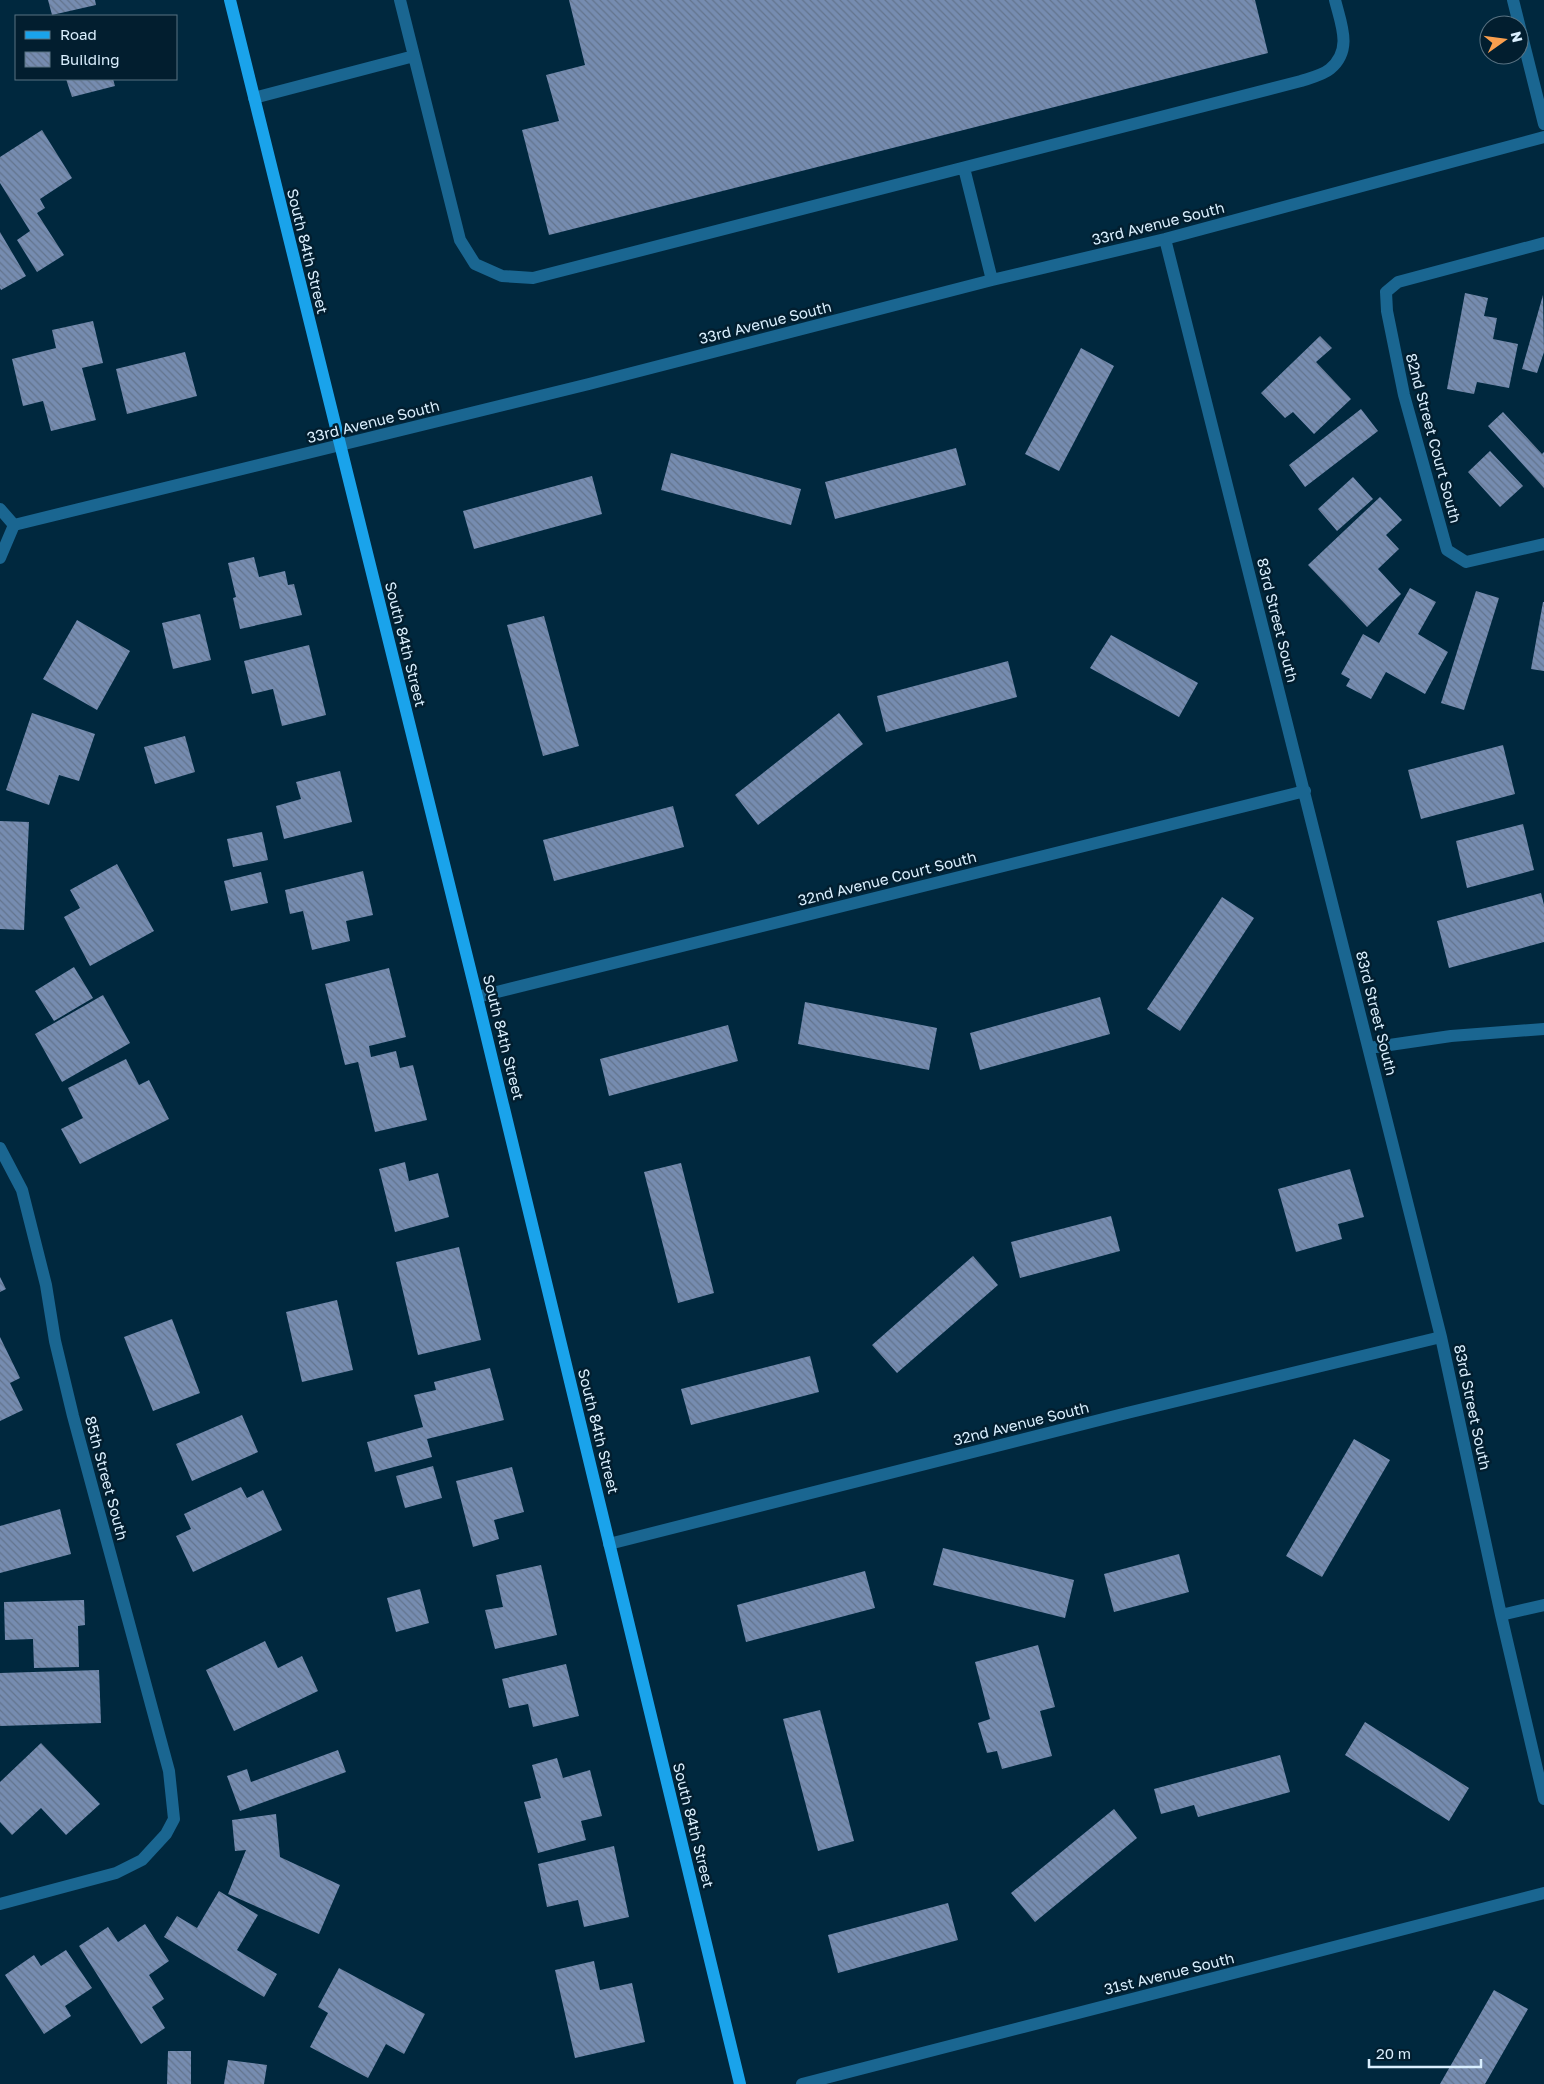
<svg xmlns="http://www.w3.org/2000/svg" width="1544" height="2084" viewBox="0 0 1544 2084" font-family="'Golos Text',sans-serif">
	<defs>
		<pattern id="building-back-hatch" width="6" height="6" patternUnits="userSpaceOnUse" patternTransform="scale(1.25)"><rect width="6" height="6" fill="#768cb0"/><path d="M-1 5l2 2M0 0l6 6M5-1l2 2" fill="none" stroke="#63748d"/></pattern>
	</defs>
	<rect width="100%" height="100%" fill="#00283e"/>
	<path fill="url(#building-back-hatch)" d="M 48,0 L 95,0 L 96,5 L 52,15 Z
		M 569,0 L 1255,0 L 1268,53 L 549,235 L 522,130 L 559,121 L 546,75 L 585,65 Z
		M 66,79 L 113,79 L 115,86 L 72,97 Z
		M 42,130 L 72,178 L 40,199 L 45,208 L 37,213 L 64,255 L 37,272 L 17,240 L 30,231 L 0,183 L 0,157 Z
		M 0,232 L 26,276 L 1,290 L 0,288 Z
		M 1465,293 L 1488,298 L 1484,316 L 1497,318 L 1493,339 L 1518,344 L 1509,388 L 1477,382 L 1474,394 L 1447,389 Z
		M 1543,295 L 1544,352 L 1537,373 L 1522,369 Z
		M 93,321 L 103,363 L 82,368 L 96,420 L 51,431 L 43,401 L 23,406 L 12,359 L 56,348 L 52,330 Z
		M 1320,336 L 1332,348 L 1316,362 L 1351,399 L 1314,434 L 1293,412 L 1285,418 L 1261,393 Z
		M 1081,348 L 1114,366 L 1059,471 L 1025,454 Z
		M 185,352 L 197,396 L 127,414 L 116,369 Z
		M 1361,409 L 1378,431 L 1305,487 L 1289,465 Z
		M 1503,412 L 1542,454 L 1544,452 L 1544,488 L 1488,426 Z
		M 956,448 L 966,485 L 835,519 L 825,482 Z
		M 1490,451 L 1523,486 L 1500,507 L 1468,472 Z
		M 671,453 L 801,489 L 791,525 L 661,490 Z
		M 592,476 L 602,514 L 474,549 L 463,511 Z
		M 1353,477 L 1373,499 L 1337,531 L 1318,509 Z
		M 1380,497 L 1402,520 L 1386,535 L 1399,549 L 1378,569 L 1401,594 L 1367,627 L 1308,565 Z
		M 254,557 L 259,577 L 285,571 L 288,585 L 294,584 L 302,615 L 240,629 L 233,598 L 236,597 L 228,563 Z
		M 1410,588 L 1436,602 L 1418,634 L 1448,652 L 1425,694 L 1386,672 L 1371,699 L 1346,686 L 1350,679 L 1341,674 L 1363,634 L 1379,643 Z
		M 1476,591 L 1499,598 L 1464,710 L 1441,703 Z
		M 1543,602 L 1544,602 L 1544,671 L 1531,669 Z
		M 200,614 L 211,660 L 173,669 L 162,623 Z
		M 544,616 L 579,746 L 543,756 L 507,625 Z
		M 77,620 L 130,651 L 97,710 L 43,679 Z
		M 1111,635 L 1198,683 L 1179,717 L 1090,668 Z
		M 309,645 L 326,715 L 282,726 L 273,689 L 252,694 L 244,661 Z
		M 1008,661 L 1017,697 L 886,732 L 877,696 Z
		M 32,713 L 95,734 L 79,781 L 59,775 L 49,805 L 6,790 Z
		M 839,713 L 863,744 L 758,825 L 735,795 Z
		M 185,736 L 195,772 L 155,784 L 144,747 Z
		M 1503,745 L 1515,794 L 1421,819 L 1408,770 Z
		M 340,771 L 352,822 L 284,839 L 276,806 L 301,799 L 296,782 Z
		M 673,806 L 684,847 L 554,881 L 543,840 Z
		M 0,821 L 29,822 L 24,930 L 0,929 Z
		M 1523,824 L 1534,870 L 1467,888 L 1456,841 Z
		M 262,832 L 268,860 L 233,867 L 227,839 Z
		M 117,864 L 154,931 L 90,966 L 64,917 L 80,908 L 70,890 Z
		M 363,871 L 373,915 L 346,921 L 350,941 L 312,950 L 303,911 L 290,914 L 285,890 Z
		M 261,872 L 268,903 L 231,911 L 224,881 Z
		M 1541,893 L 1544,905 L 1544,942 L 1449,968 L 1437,921 Z
		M 1222,897 L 1254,918 L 1180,1031 L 1147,1009 Z
		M 74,967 L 93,998 L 54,1021 L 35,991 Z
		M 389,968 L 406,1037 L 369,1046 L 371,1057 L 396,1051 L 400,1068 L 413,1065 L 427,1120 L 375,1132 L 358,1062 L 345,1065 L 325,984 Z
		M 103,995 L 130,1043 L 62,1082 L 35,1034 Z
		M 1100,997 L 1110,1034 L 980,1070 L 970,1033 Z
		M 805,1002 L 937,1028 L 929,1070 L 798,1044 Z
		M 728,1025 L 738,1061 L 609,1096 L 600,1059 Z
		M 126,1059 L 139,1085 L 149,1080 L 169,1119 L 80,1164 L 61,1129 L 83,1118 L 68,1088 Z
		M 405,1162 L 409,1181 L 438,1173 L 449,1217 L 395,1232 L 379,1169 Z
		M 681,1163 L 714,1293 L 678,1303 L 644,1172 Z
		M 1350,1169 L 1364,1217 L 1338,1224 L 1342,1239 L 1296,1252 L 1278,1189 Z
		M 1111,1216 L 1120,1251 L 1020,1278 L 1011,1242 Z
		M 459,1247 L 481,1340 L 418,1355 L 396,1262 Z
		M 973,1256 L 998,1285 L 897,1373 L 872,1345 Z
		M 0,1277 L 6,1289 L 0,1292 Z
		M 337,1300 L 353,1370 L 302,1382 L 286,1312 Z
		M 172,1319 L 200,1393 L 153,1411 L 124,1337 Z
		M 0,1337 L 20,1378 L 10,1383 L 23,1410 L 0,1421 Z
		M 810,1356 L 819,1392 L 691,1425 L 681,1389 Z
		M 490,1368 L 504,1420 L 427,1439 L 432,1457 L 375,1472 L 367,1442 L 423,1427 L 414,1395 L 436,1390 L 434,1382 Z
		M 242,1415 L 258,1452 L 192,1481 L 176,1444 Z
		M 1354,1439 L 1390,1460 L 1322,1577 L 1286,1556 Z
		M 433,1466 L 442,1498 L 405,1508 L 396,1476 Z
		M 512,1467 L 524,1512 L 494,1520 L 499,1539 L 473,1547 L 456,1481 Z
		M 241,1487 L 247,1498 L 263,1490 L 282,1530 L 193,1572 L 176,1536 L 191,1529 L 184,1514 Z
		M 60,1509 L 71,1554 L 0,1573 L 0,1526 Z
		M 943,1548 L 1074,1580 L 1065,1618 L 933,1585 Z
		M 1179,1554 L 1189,1592 L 1114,1612 L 1104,1574 Z
		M 541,1565 L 557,1635 L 495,1649 L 485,1610 L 503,1607 L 496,1575 Z
		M 865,1571 L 875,1608 L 746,1642 L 737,1605 Z
		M 420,1589 L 429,1623 L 396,1632 L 387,1598 Z
		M 84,1600 L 85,1625 L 78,1626 L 79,1667 L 34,1668 L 33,1639 L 5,1640 L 4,1602 Z
		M 265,1641 L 278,1668 L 302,1656 L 318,1691 L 234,1731 L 206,1670 Z
		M 1038,1645 L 1055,1707 L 1040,1711 L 1052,1756 L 1002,1769 L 997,1751 L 987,1753 L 978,1723 L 990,1719 L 975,1662 Z
		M 566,1664 L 579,1716 L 533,1727 L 528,1704 L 509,1708 L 502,1679 Z
		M 99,1670 L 101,1723 L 0,1726 L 0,1673 Z
		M 820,1710 L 854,1841 L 818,1851 L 783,1719 Z
		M 1365,1722 L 1469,1788 L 1449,1821 L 1345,1755 Z
		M 41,1743 L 100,1804 L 66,1835 L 41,1808 L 12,1835 L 0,1822 L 0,1782 Z
		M 338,1750 L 346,1772 L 240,1811 L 227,1776 L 247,1769 L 251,1782 Z
		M 1280,1755 L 1290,1792 L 1198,1817 L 1194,1805 L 1161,1814 L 1154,1789 Z
		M 557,1758 L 563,1778 L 590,1770 L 602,1816 L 581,1821 L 586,1840 L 538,1853 L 524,1802 L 541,1798 L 532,1765 Z
		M 1114,1809 L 1137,1838 L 1035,1922 L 1011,1893 Z
		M 276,1814 L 280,1857 L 340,1885 L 319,1934 L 228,1894 L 246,1850 L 235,1851 L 232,1820 Z
		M 614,1846 L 629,1917 L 584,1927 L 578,1900 L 547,1907 L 538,1864 Z
		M 219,1891 L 258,1915 L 237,1950 L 277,1974 L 264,1997 L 164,1937 L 177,1916 L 197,1928 Z
		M 948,1903 L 958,1940 L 838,1973 L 828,1935 Z
		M 145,1924 L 169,1961 L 149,1975 L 164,1999 L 152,2007 L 165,2028 L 141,2044 L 79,1946 L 108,1927 L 118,1942 Z
		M 66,1950 L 92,1988 L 65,2006 L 71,2016 L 44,2034 L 5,1975 L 34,1955 L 41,1966 Z
		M 594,1961 L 600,1990 L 632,1983 L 645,2042 L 575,2058 L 555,1970 Z
		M 339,1968 L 425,2014 L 404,2054 L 386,2044 L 368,2078 L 310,2047 L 328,2013 L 318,2007 Z
		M 1494,1990 L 1528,2009 L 1485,2084 L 1440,2084 Z
		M 168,2051 L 191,2051 L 191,2084 L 167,2084 Z
		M 228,2060 L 267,2065 L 264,2084 L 224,2084 Z"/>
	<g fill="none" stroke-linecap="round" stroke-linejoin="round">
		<path stroke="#1a6691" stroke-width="12" d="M 400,0 L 460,240 L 475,264 L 502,276 L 533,278 L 1301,81 C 1310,78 1323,75 1330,69 C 1353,50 1341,24 1335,0
			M 1513,0 L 1544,124
			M 254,98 L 414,56
			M 964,168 L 992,280
			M 1165,239 L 1441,1337 L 1501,1615 L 1544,1799
			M 1544,243 L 1398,282 L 1386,292 L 1387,311 L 1404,395 L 1447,550 L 1466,562 L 1544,544
			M 0,509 L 14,525
			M 14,525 L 589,384 L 992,280 L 1165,239 L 1544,137
			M 0,558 L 14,525
			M 477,997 L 1305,791
			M 1369,1048 L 1451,1036 L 1544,1029
			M 0,1148 L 22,1190 L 46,1285 L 55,1341 L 73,1416 L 169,1771 L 174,1819 L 166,1834 L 142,1860 L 116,1873 L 0,1904
			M 609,1544 L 1127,1413 L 1441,1337
			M 1501,1615 L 1544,1605
			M 802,2084 L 1544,1893"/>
		<path stroke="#1aa3eb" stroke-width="12" d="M 230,0 L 477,997 L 740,2084"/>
	</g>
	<g text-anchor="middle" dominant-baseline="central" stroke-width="5" stroke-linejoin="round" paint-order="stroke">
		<g font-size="15" fill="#daeffe" stroke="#021e2f">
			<text transform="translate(1158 223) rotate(-14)">33rd Avenue South</text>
			<text transform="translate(308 251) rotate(76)">South 84th Street</text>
			<text transform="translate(765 322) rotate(-14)">33rd Avenue South</text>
			<text transform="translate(373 421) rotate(-14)">33rd Avenue South</text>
			<text transform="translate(1434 438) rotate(75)">82nd Street Court South</text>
			<text transform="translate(1278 620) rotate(76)">83rd Street South</text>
			<text transform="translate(406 644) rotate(76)">South 84th Street</text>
			<text transform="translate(887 878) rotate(-14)">32nd Avenue Court South</text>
			<text transform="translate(1377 1013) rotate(76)">83rd Street South</text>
			<text transform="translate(504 1037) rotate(76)">South 84th Street</text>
			<text transform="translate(1473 1407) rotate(78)">83rd Street South</text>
			<text transform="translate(1021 1423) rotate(-14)">32nd Avenue South</text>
			<text transform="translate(599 1431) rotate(76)">South 84th Street</text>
			<text transform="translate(107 1478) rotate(75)">85th Street South</text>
			<text transform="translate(694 1825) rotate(76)">South 84th Street</text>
			<text transform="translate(1169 1973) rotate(-14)">31st Avenue South</text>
		</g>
	</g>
	<rect x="15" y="15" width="162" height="65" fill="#021e2f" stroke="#587282"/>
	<rect x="25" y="31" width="25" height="8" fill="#1aa3eb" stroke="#587282"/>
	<text x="60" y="40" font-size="15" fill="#daeffe">Road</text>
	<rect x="25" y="52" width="25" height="15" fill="url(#building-back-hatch)" stroke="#587282"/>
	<text x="60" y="65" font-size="15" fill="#daeffe">Building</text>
	<g transform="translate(1504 40) rotate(76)"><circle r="24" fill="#021e2f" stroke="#587282"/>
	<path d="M0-4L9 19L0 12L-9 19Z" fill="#fa9f4e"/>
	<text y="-8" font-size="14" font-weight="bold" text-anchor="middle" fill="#daeffe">N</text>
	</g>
	<path d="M1369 2059v8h112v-8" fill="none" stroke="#daeffe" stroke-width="2.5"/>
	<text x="1376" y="2059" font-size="15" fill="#daeffe" stroke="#021e2f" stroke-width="4" paint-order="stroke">20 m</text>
</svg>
